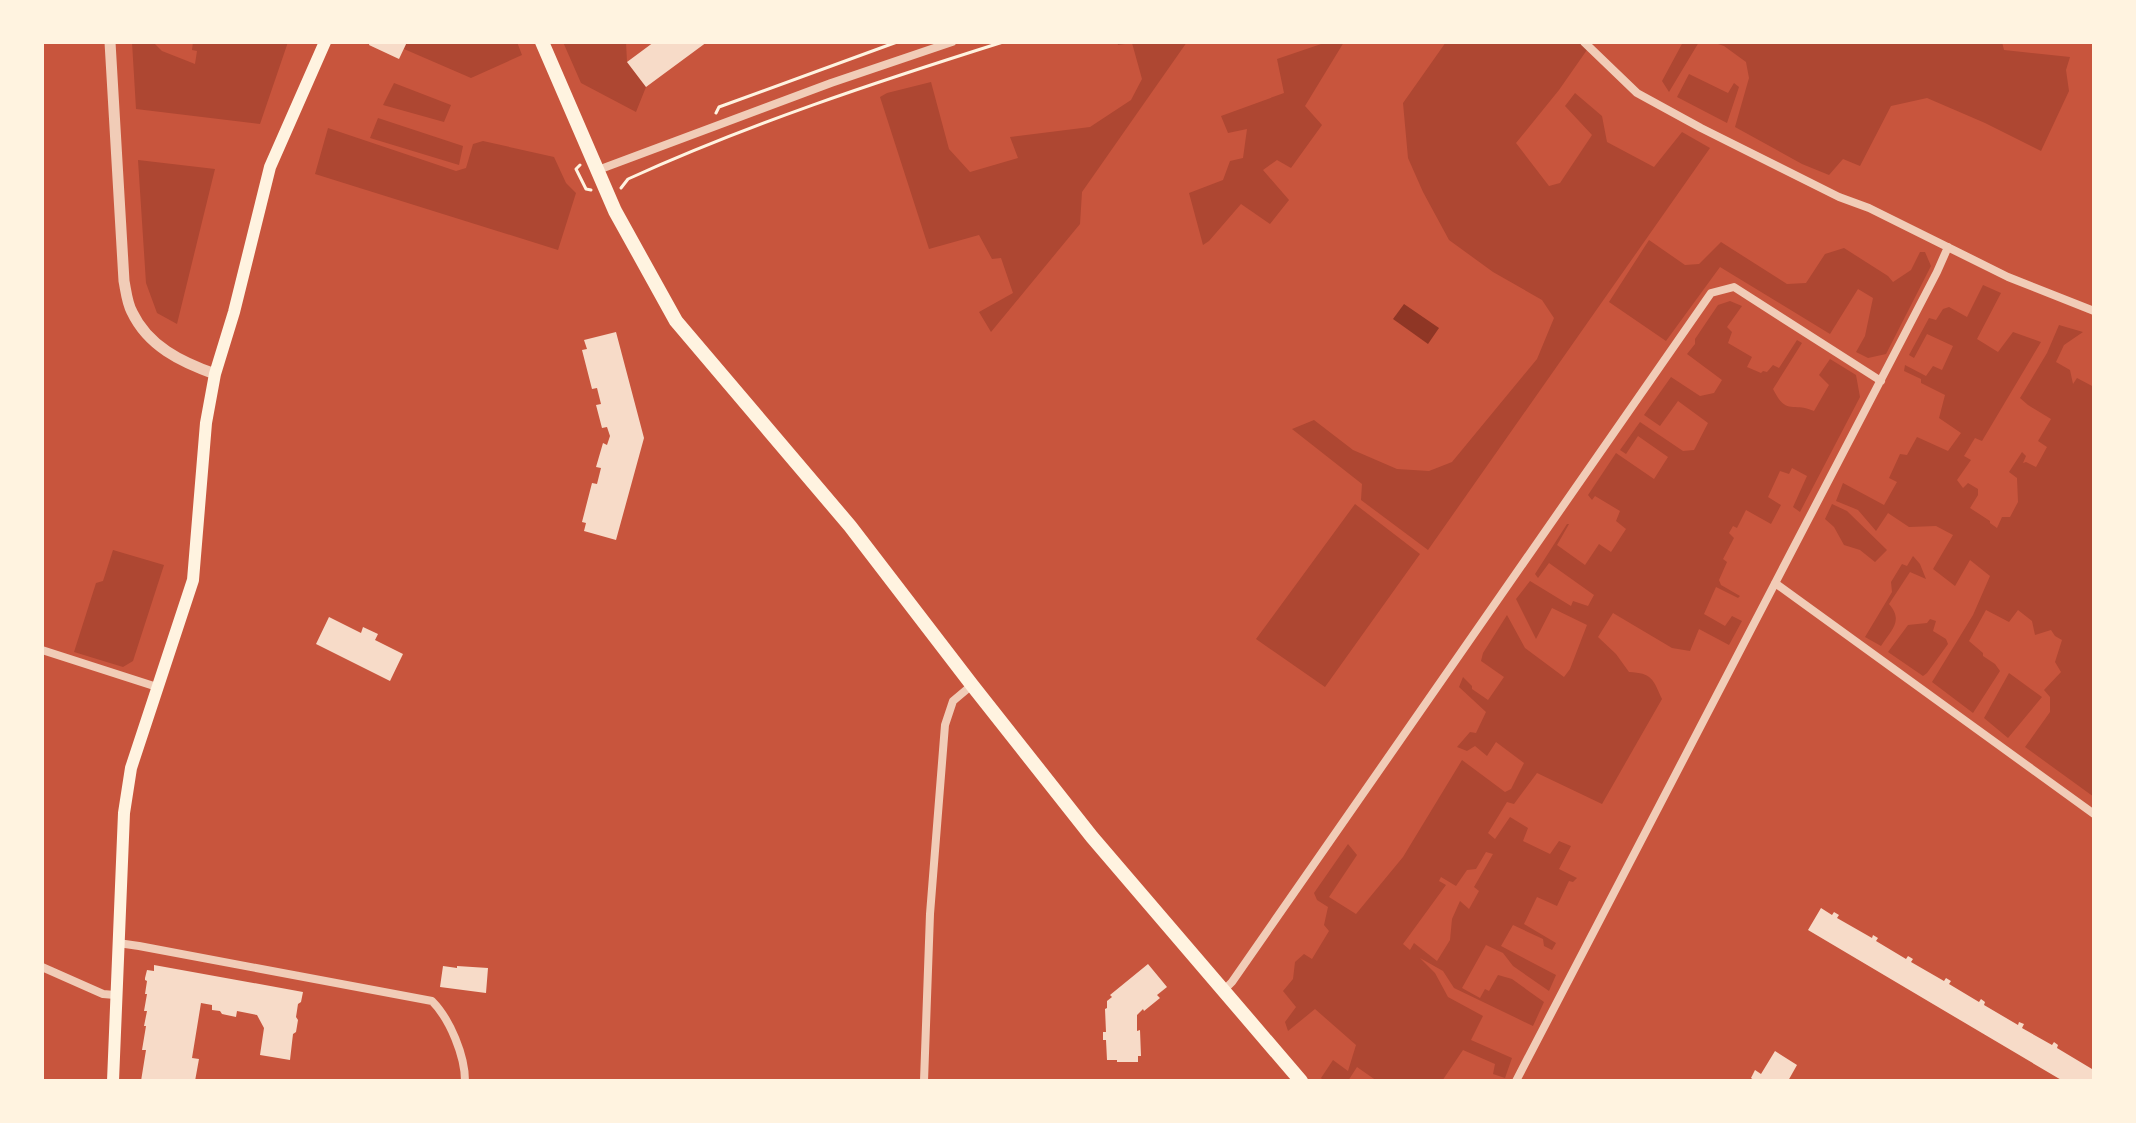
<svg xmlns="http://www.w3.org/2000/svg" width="2136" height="1123" viewBox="0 0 2136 1123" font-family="Commissioner,sans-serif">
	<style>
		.green { fill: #ae4732; fill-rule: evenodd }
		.water { fill: #8f3625 }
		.building { fill: #f7dbc8 }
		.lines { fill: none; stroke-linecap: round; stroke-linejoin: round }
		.path { stroke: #fff3e0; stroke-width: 3 }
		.minor { stroke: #f1ccb7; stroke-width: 8 }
		.tertiary { stroke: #f1ccb7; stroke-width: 11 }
		.secondary { stroke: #fff3e0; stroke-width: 12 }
		.primary { stroke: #fff3e0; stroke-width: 14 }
	</style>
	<rect width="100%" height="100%" fill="#c8553d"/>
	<!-- green -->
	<path class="green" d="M132 42H153L162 51 195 64 197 51 192 50 193 42H288L260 124 136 109Z
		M407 42H517L522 55 471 78 404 49Z
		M563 42H626L627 62 646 87 636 112 581 83Z
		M1117 42H1187L1082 192 1080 224 991 332 979 312 1013 293 1001 258 992 259 979 235 929 249 880 97 887 93 931 82 949 149 970 172 1018 158 1010 137 1090 127 1131 100 1142 79 1132 43 1118 45Z
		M1327 42H1344L1305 106 1322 125 1291 168 1277 160 1263 170 1289 200 1270 224 1241 204 1209 241 1203 245 1189 193 1223 180 1230 161 1243 158 1247 129 1228 133 1221 116 1284 93 1277 59Z
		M1446 42H1583L1589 47 1559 90 1516 143 1549 186 1560 183 1592 135 1565 106 1575 93 1602 116 1607 142 1654 167 1682 132 1710 148 1428 550 1361 500 1362 484 1292 429 1314 420 1353 450 1397 469 1429 471 1452 462 1537 359 1554 318 1542 300 1493 272 1449 240 1423 192 1408 158 1403 103Z
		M1683 42H1699L1669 92 1662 81Z
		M1712 42H2002L2004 50 2070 57 2066 70 2069 91 2041 151 1985 123 1927 98 1891 106 1860 166 1843 159 1829 175 1802 164 1735 127 1749 78 1746 62 1724 46Z
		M1689 74 1728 93 1734 83 1739 87 1727 123 1677 97Z
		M394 83 451 105 444 122 383 105Z
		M378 118 463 146 459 165 370 138Z
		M328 128 456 171 466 168 473 144 483 141 554 157 566 183 576 193 558 250 315 174Z
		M138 160 215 169 177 324 157 313 146 283Z
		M1649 240 1685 265 1699 264 1721 242 1787 284 1806 283 1825 254 1844 248 1888 276 1893 282 1911 270 1920 252H1925L1931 266 1886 354 1868 358 1856 352 1865 336 1873 298 1858 289 1830 334 1720 267 1666 341 1609 302Z
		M1983 285 2001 293 1977 339 1998 352 2013 332 2041 342 1982 441 1975 438 1964 456 1971 460 1957 480 1963 488 1968 483 1978 489V495L1970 508 1990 521V523L1997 528 2002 517H2010L2018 502 2017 478 2009 472 2022 452 2026 456 2023 463 2026 462 2036 467 2047 447 2038 441 2051 419 2028 405 2020 398 2047 353 2059 325 2083 332 2064 345 2056 362 2070 370 2073 384 2077 378 2094 387V797L2025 747 2050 712V697L2044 690 2061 672 2055 662 2062 640 2055 636 2051 630 2035 635 2032 621 2018 610 2009 622 1986 610 1969 641 1983 653V656L1995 664 2000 671 1973 713 1932 682 1973 615 1990 576 1970 560 1955 586 1933 569 1953 535 1936 526 1909 527 1888 513 1876 531 1858 510 1836 501 1843 483 1884 505 1897 482 1889 478 1900 454 1907 455 1917 437 1948 451 1961 433 1939 418 1945 395 1921 383V379L1904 371 1905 365 1926 376 1933 366 1942 370 1953 346 1927 334 1914 358 1909 355 1929 318 1936 320 1943 309 1949 307 1967 317Z
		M1730 301 1742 306 1727 327 1732 332 1728 343 1752 357 1747 367 1761 373 1763 371 1767 372 1773 365 1779 368 1797 340 1802 343 1773 389C1787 417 1793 401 1814 411L1829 385 1819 375 1830 359 1856 375 1860 397 1800 512 1793 507 1807 476 1792 468 1789 474 1780 471 1768 497 1781 505 1771 524 1746 510 1737 528 1733 526 1729 533 1734 538 1723 559 1727 562 1719 580 1721 585 1740 596 1738 598 1716 587 1704 614 1725 626 1732 616 1742 621 1729 645 1699 629 1690 651 1672 648 1613 613 1598 637 1616 654 1629 672C1652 673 1653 679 1662 699L1602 804 1537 773 1514 804 1507 802 1488 833 1495 839 1510 817 1528 828 1523 841 1550 854 1559 841 1571 846 1559 869 1577 878 1573 882 1569 881 1557 906 1537 897 1524 924 1556 943 1552 950 1544 946 1543 939 1513 925 1501 946 1556 975 1549 991 1513 966 1503 953 1486 945 1462 988 1480 998 1485 989 1489 991 1498 975 1512 979 1544 1002 1533 1026 1454 988 1443 971 1420 958 1435 973 1448 997 1483 1016 1471 1040 1512 1058 1505 1078 1493 1074 1495 1064 1463 1050 1442 1081H1377L1357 1067 1348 1081H1324L1321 1078 1333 1060 1348 1071 1356 1045 1315 1009 1288 1031 1285 1022 1296 1007 1283 991 1293 979 1295 962 1304 954 1312 959 1329 931 1324 925 1328 907 1317 900 1314 893 1348 844 1357 855 1329 897 1356 914 1403 857 1462 760 1505 792 1511 789 1524 763 1496 742 1487 756 1475 746 1467 751 1457 747 1470 732 1476 733 1486 712 1459 687 1463 677 1472 686V689L1488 700 1504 677 1481 661 1483 653 1507 615 1525 648 1564 677 1570 669 1587 625 1552 608 1536 639 1516 599 1530 581 1571 606 1573 601 1588 606 1594 595 1549 563 1538 578 1535 574 1567 524H1569L1557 545 1585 565 1599 544 1611 552 1626 529 1616 521 1620 511 1595 496 1592 500 1588 495 1616 453 1654 479 1668 457 1638 436 1626 454 1620 450 1640 422 1683 451 1694 450 1708 423 1678 401 1660 426 1644 415 1671 377 1700 396 1714 393 1722 380 1687 354 1695 344V339L1718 305ZM1486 852 1493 854 1474 887 1479 891 1469 909 1460 901 1452 919 1450 940 1437 961 1414 943 1410 950 1403 944 1446 885 1439 881 1441 877 1456 886 1467 870 1476 869Z
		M1355 504 1420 554 1325 687 1256 639Z
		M1832 504 1847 511 1887 550 1875 562 1860 550 1844 545 1834 527 1825 519Z
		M113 550 164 565 133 661 123 667 74 652 96 583 103 581Z
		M1913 556 1920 564 1926 579 1910 572 1889 604C1904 621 1891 630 1881 646L1865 637 1892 592 1891 582 1902 564 1907 566Z
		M1930 619 1936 621 1933 631 1946 639 1948 644 1927 673 1923 676 1888 652 1908 625 1927 623Z
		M2009 673 2042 697 2008 738 1984 718Z"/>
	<!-- water -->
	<path class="water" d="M1404 304 1439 328 1428 344 1393 319Z"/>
	<!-- building -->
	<path class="building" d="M370 42H407L399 59 369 45Z
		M654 42H707L646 87 627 62Z
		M616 332 644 438 616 540 584 531 586 523 582 522 592 483 597 484 601 468 596 467 603 443 607 445 610 436 607 427 602 428 596 405 601 404 597 388 592 389 582 350 587 349 584 340Z
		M329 617 361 633 363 627 378 634 375 640 403 654 390 681 316 644Z
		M1821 908 1832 915 1834 912 1839 915 1837 918 1872 938 1873 935 1878 938 1876 941 1906 959 1908 956 1913 959 1911 962 1944 981 1946 978 1951 981 1949 984 1979 1002 1981 999 1985 1002 1984 1005 2018 1025 2019 1022 2024 1024 2022 1028 2052 1045 2054 1042 2058 1045 2057 1048 2092 1069 2094 1066V1081H2063L1808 930Z
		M1148 964 1167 987 1157 995 1160 998 1144 1011 1143 1009 1137 1015V1031L1140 1030 1141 1056H1138V1062H1117V1060H1107L1106 1040H1103V1032H1106L1105 1009 1107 1008V1001L1112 997 1110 995Z
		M154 965 303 992 301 1002 298 1004 296 1017 298 1020 296 1032 293 1034 290 1060 260 1055 264 1028 257 1015 237 1011 236 1017 222 1014 220 1011 212 1010V1005L201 1003 192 1058 199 1059 195 1081H141L146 1050H142L146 1026H144L147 1011H144L147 994H145L147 981 145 980V978L147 970 154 971Z
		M443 966 457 968V966L488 968 486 993 440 987Z
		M1775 1051 1797 1065 1788 1081H1755L1751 1078 1755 1070 1761 1074Z"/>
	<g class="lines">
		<!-- path -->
		<path class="path" d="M716 113 719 107 897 42
			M580 165 576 169 586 189 591 190
			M621 188 628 179C749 124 876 82 1003 42"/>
		<!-- minor -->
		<path class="minor" d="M1584 42 1637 93 1701 128 1839 197 1869 208 2008 277 2094 311
			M598 170 831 83 952 42
			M1775 583 2094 814
			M42 650 157 687
			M118 943 139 946 432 1001C450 1019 465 1056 465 1081
			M42 967 103 994 115 995
			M1224 990 1232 982 1711 293 1734 287 1881 381
			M924 1081 930 914 945 725 953 701 972 685
			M1516 1081 1937 272 1948 247"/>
		<!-- tertiary -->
		<path class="tertiary" d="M110 42 124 281C126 291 127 303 132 312 148 346 181 362 215 374"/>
		<!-- secondary -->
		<path class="secondary" d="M113 1081 124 813 131 768 193 580 206 423 215 374 234 312 270 167 325 42"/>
		<!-- primary -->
		<path class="primary" d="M542 42 615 211 676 321 850 526 972 685 1092 837 1301 1081"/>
	</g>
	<!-- border -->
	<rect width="2136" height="1123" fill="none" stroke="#fff3e0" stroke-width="88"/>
</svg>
